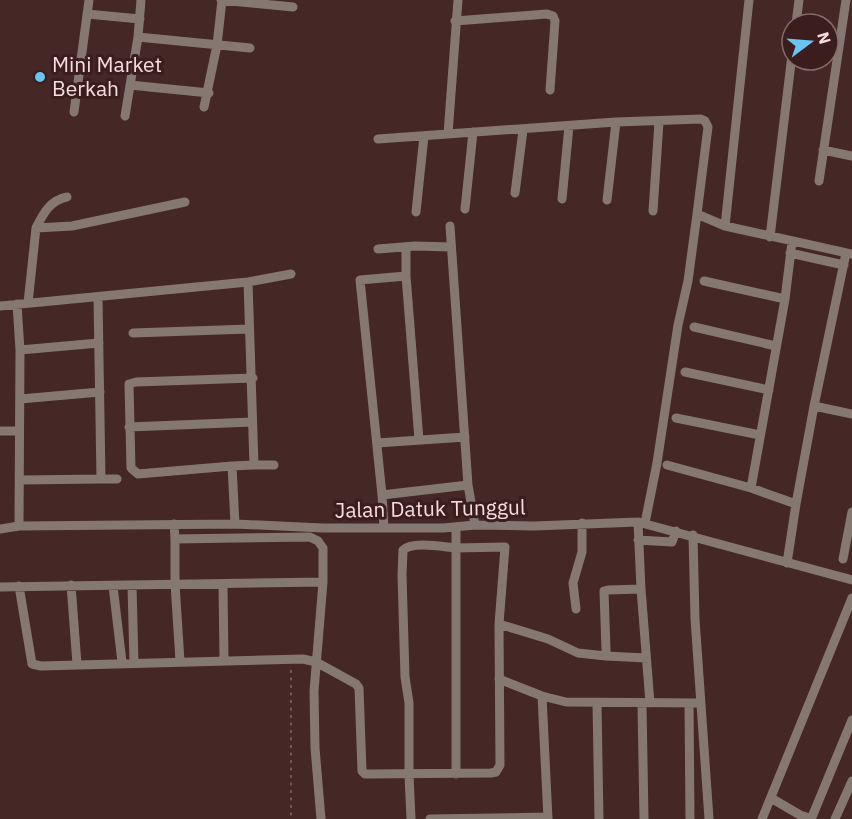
<svg xmlns="http://www.w3.org/2000/svg" width="852" height="819" viewBox="0 0 852 819" font-family="'IBM Plex Sans',sans-serif">
	<style>
		.lines { fill: none; stroke-linecap: round; stroke-linejoin: round }
		.path { stroke: #826765; stroke-width: 1.5; stroke-dasharray: 3 4.5; stroke-linecap: butt }
		.minor { stroke: #857870; stroke-width: 9 }
		.poi-dot { fill: #68c4f0; stroke: #3a1d1c; stroke-width: 2 }
		.labels { text-anchor: middle; stroke-width: 6; stroke-linejoin: round; paint-order: stroke }
		.poi-label { font-size: 21px; fill: #f3dedc; stroke: #3a1d1c; text-anchor: start }
		.street-label { font-size: 21px; fill: #f3dedc; stroke: #3a1d1c }
	</style>
	<rect width="100%" height="100%" fill="#452726"/>
	<g class="lines">
		<!-- path -->
		<path class="path" d="M291 670V819"/>
		<!-- minor -->
		<path class="minor" d="M221 0 293 7
			M87 14 140 19
			M455 21 547 14 553 16 555 21 550 90
			M796 24 799 0
			M138 37 250 48
			M130 85 209 93
			M204 107 217 45 222 0
			M74 112 89 0
			M125 116 138 37 141 0
			M448 134 458 0
			M378 139 616 122 701 119 705 121 708 127 697 214 725 226 852 254
			M823 150 852 156
			M819 181 846 0
			M515 193 523 130
			M562 199 569 126
			M607 200 616 122
			M465 209 473 132
			M653 211 659 122
			M416 212 424 136
			M725 226 749 0
			M36 228C43 214 50 200 67 197
			M770 237 792 55
			M406 247V276L419 440
			M378 249 415 246 451 247
			M790 253 844 265
			M704 281 785 299
			M28 303 36 228 72 226 185 202
			M17 304 20 350 19 526
			M0 306 248 282 291 274
			M694 327 776 346
			M133 333 249 329
			M20 350 99 343
			M685 372 769 390
			M20 399 100 392
			M814 406 852 414
			M676 418 760 435
			M129 427 252 422
			M0 431H19
			M377 443 465 437
			M254 465H274
			M667 465 751 488 796 504
			M232 466 138 474 131 468 129 384 136 382 253 378
			M101 479H117
			M20 480 101 479 98 298
			M468 485 475 525
			M751 488 785 299 792 242
			M382 495 468 485 450 226
			M638 522 641 589 650 703
			M645 523 657 463 678 325 688 281 697 214
			M174 524 175 539 310 537 318 541 323 548V582L314 691 315 748 321 819
			M235 524 232 466 254 465 248 282
			M384 528 382 495 360 280 406 276
			M0 529 19 526 235 524 323 528H443L475 525 534 526 638 522 852 580
			M693 535 695 619 709 819
			M175 539V584L180 661
			M638 540 672 542 676 531
			M843 559 852 512
			M787 563 796 504 814 406 846 253
			M71 585 77 664
			M223 585 224 660
			M19 586 32 664 41 666 303 659 316 662 356 684 359 688 362 771 365 774 491 773 496 772 500 765 499 624 505 547 456 548V774
			M113 586 122 662
			M132 586 134 663
			M0 587 323 582
			M641 589 608 590 604 591 606 650V656L646 658
			M576 609 573 583 582 552V523
			M499 624 548 639 578 653 606 656
			M499 679 542 696 566 702 701 703
			M542 696 548 819
			M597 703 599 819
			M689 703 690 819
			M642 704 644 819
			M771 798 800 815 809 818 812 817 852 720
			M411 819 409 775V703L405 677 402 575 403 550C413 541 443 547 456 548V527
			M430 819 548 817
			M762 819 852 598
			M835 819 852 781"/>
	</g>
	<!-- markers -->
	<circle class="poi-dot" cx="40" cy="77" r="6"/>
	<g class="labels">
		<!-- poi labels -->
		<g class="poi-label">
			<text x="52" y="72">Mini Market<tspan x="52" dy="24">Berkah</tspan></text>
		</g>
		<!-- street labels -->
		<g class="street-label">
			<text transform="translate(430 509) rotate(-1)" y="7">Jalan Datuk Tunggul</text>
		</g>
	</g>
	<!-- north arrow -->
	<g transform="translate(810 42) rotate(74)"><circle r="28" fill="#3a1d1c" stroke="#846a69" stroke-width="1.5"/>
	<path d="M0-4.5L10 22L0 15L-10 22Z" fill="#68c4f0"/>
	<text y="-9" font-size="16" font-weight="bold" text-anchor="middle" fill="#f3dedc">N</text>
	</g>
</svg>
